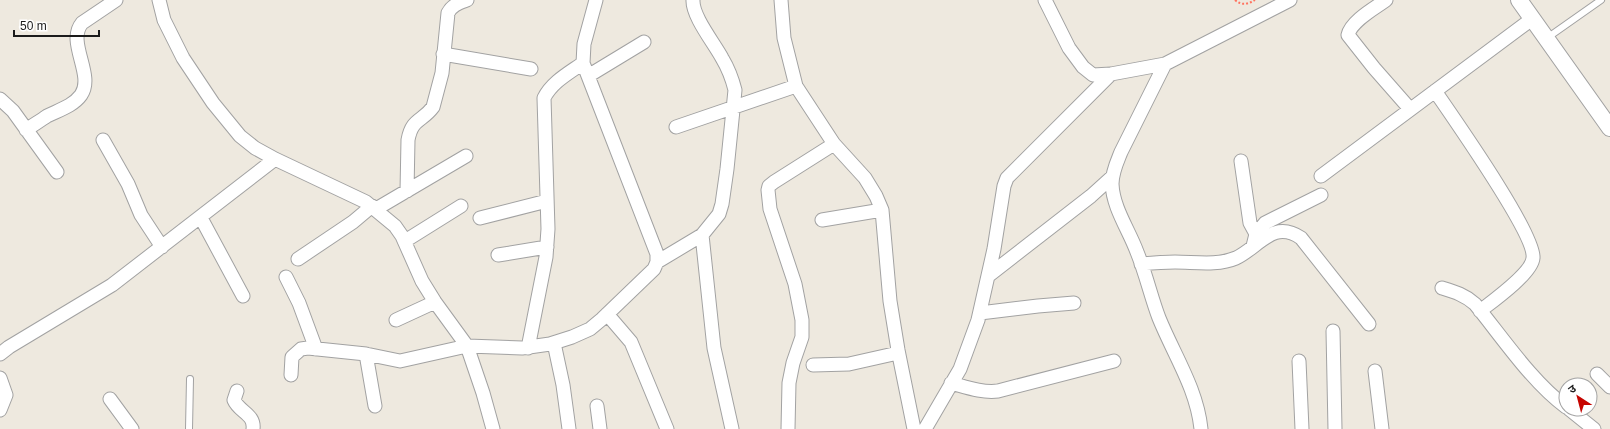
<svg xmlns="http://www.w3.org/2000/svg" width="1610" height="429" viewBox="0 0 1610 429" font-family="Arial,'Noto Sans Devanagari',sans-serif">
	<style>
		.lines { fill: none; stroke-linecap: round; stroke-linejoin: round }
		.service-casing { stroke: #a2a2a2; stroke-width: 8 }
		.minor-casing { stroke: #a2a2a2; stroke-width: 15 }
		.tertiary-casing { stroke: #a2a2a2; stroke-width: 18 }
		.path { stroke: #ff735f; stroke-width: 2; stroke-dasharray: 2 2; stroke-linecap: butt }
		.service { stroke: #fff; stroke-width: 6 }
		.minor { stroke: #fff; stroke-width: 13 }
		.tertiary { stroke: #fff; stroke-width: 16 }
	</style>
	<rect width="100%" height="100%" fill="#eee9df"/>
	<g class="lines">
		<!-- service casing -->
		<g class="service-casing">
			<path id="service" d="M1547 38 1601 0
				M189 429 190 379"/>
		</g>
		<!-- minor casing -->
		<g class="minor-casing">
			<path id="minor" d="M159 0 164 20 183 58 213 103 240 136 255 148 275 159 366 202 395 226 402 236 422 281 435 302 467 346 483 393 493 429
				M781 0 784 38 796 86 834 144 865 178 876 196 882 210 890 301 898 350 914 429
				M1045 0 1069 48 1083 67 1093 75 1111 74 1165 64 1290 0
				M1386 0C1375 8 1351 21 1348 35L1374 68 1410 109
				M443 54 531 69
				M1165 64 1121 152C1117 162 1112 172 1112 184 1113 208 1129 230 1137 252 1146 274 1151 297 1159 318 1174 355 1197 389 1201 429
				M588 76 644 42
				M1435 91C1452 116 1536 235 1533 258 1532 273 1493 301 1480 311
				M0 99 13 111 57 172
				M676 127 796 86
				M26 130C33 125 40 121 47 116 59 110 73 106 81 95 95 75 66 42 82 23L116 0
				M103 140 128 184 141 215 162 247
				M1241 161 1250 223 1256 234
				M1321 176 1532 19
				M407 191 408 140C412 118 422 122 433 107L442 73 448 13C452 5 459 3 467 0
				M376 209 466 156
				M201 218 243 296
				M480 218 547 201
				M822 220 882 210
				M702 235 714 348 732 429
				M405 241 461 206
				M1253 246 1256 234 1265 223 1321 195
				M498 255 547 247
				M298 259 353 222 372 206
				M657 262 702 235 719 214 722 204 727 169 735 90C732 78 728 68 722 58 714 43 692 16 693 0
				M1141 264C1152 263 1164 262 1175 262 1195 262 1217 266 1236 258 1259 247 1273 219 1301 238L1369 324
				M988 276 1091 196 1112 177
				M286 277 299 303 316 349
				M1442 288C1455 292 1465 295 1475 304 1502 337 1532 382 1566 407
				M980 313 1038 306 1074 303
				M607 314 631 342 667 429
				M396 320 435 302
				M1333 331 1335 429
				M554 343 563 385 569 429
				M528 348 546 257 548 229 544 98C552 82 569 73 583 63
				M0 354 9 347 112 285 275 159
				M366 354 375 406
				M1299 361 1302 429
				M813 365 849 364 898 353
				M1375 371 1382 429
				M1597 374 1610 387
				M291 375 292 357 301 349 308 348 366 354 400 361 467 346 522 348 550 344 572 337 590 329 602 319 654 269 657 262V254L583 63 584 44 596 0
				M0 378 6 395 0 410
				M951 383C966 387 982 393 998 391L1114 361
				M237 391 234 400C239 412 255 414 253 429
				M110 399 132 429
				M597 406 600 429
				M1569 409 1594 429
				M788 429 789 383 793 363 802 337V320L795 284 770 209 768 190 769 186 774 182 834 144
				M925 429 960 369 978 320 994 249 1004 186 1007 178 1111 74"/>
		</g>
		<!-- tertiary casing -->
		<g class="tertiary-casing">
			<path id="tertiary" d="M1519 0 1610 128"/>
		</g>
		<!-- path -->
		<path class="path" d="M1235 0C1242 6 1248 4 1255 0"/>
		<!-- service -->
		<use href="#service" class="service"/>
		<!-- minor -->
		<use href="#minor" class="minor"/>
		<!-- tertiary -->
		<use href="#tertiary" class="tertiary"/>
	</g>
	<!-- north arrow -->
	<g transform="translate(1578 397) rotate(324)"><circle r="19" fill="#ffffff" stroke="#a4a4a4"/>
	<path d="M0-3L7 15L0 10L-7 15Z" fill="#c60500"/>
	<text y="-6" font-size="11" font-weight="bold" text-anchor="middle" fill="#1b1b1b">उ</text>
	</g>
	<!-- scale -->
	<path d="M14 30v6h85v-6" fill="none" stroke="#1b1b1b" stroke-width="2"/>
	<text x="20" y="30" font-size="12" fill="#1b1b1b" stroke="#ffffff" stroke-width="3" paint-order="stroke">50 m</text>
</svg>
